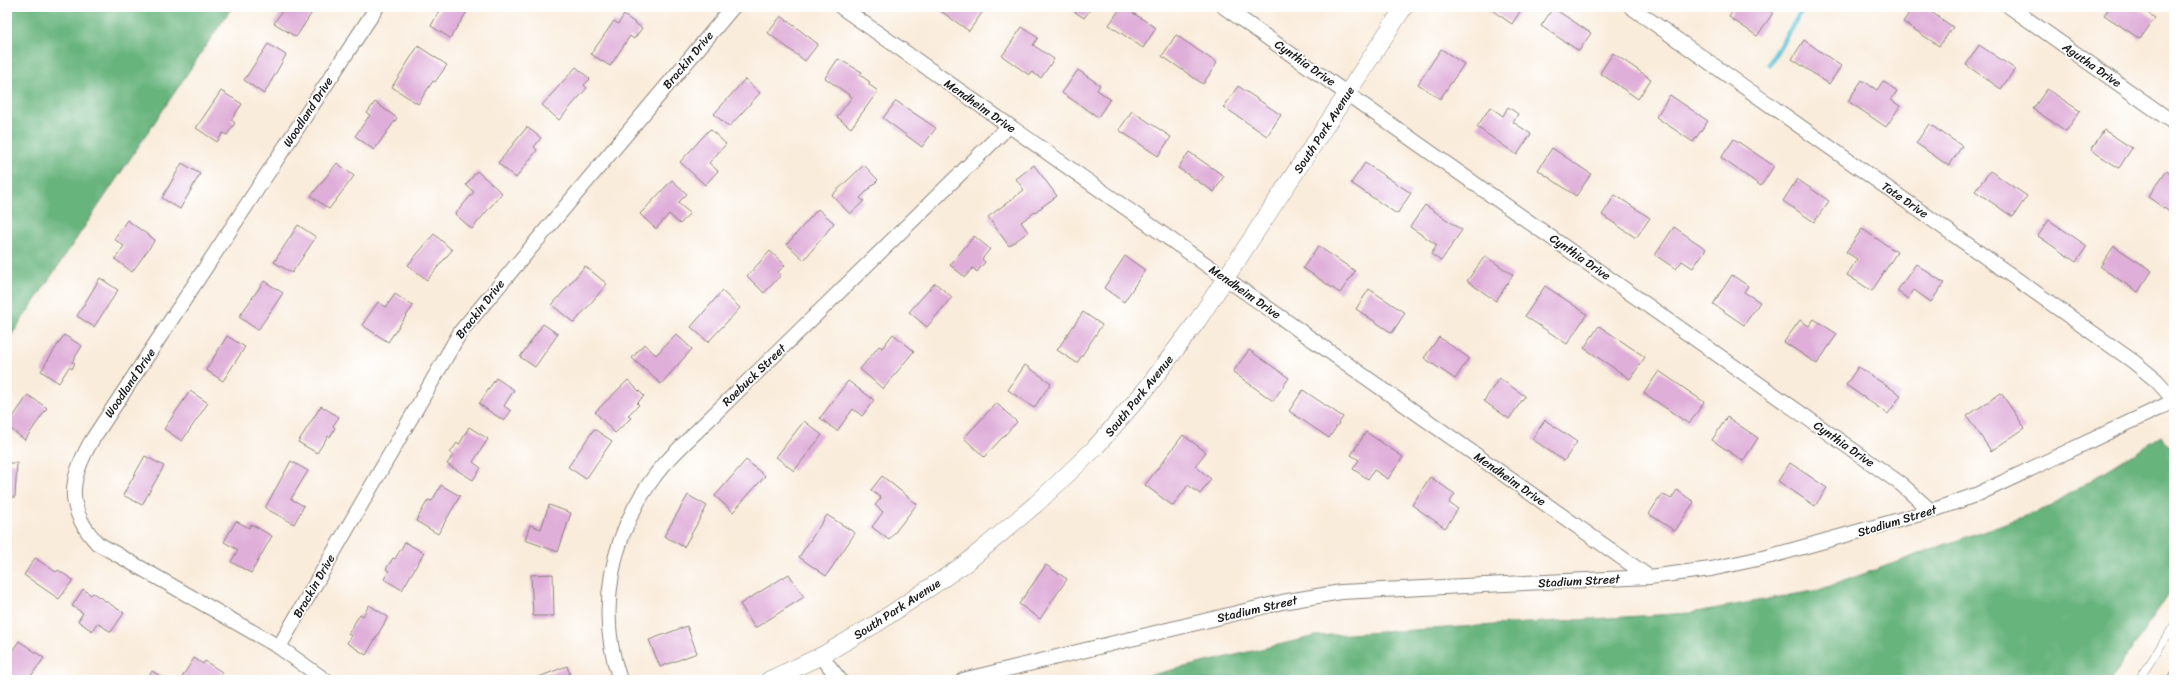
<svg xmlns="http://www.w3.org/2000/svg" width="2181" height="687" viewBox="0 0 2181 687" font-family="Sriracha,sans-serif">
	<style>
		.forest { fill: #68b47d; stroke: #42684c }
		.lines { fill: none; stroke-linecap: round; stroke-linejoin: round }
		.stream { stroke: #5bc3d8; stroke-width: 5 }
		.building { fill: #dfaed9 }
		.service-casing { stroke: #8a847c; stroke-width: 8 }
		.minor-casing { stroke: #8a847c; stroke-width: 16 }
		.tertiary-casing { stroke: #8a847c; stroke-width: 18 }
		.service { stroke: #fff; stroke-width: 7 }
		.minor { stroke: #fff; stroke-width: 14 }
		.tertiary { stroke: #fff; stroke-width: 17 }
		.labels { text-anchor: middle; stroke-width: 3.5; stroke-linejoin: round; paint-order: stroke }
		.street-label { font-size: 12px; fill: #1c1c1c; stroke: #fff }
	</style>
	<rect width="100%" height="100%" fill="#fff"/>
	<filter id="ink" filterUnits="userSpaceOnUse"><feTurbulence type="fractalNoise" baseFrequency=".025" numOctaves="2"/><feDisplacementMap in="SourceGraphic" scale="8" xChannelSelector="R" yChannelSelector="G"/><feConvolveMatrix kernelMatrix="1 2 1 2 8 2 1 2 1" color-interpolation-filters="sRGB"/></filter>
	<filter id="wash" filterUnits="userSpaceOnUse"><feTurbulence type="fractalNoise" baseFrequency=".012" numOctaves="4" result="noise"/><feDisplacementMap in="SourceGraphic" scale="16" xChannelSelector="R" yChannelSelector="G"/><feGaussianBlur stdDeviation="0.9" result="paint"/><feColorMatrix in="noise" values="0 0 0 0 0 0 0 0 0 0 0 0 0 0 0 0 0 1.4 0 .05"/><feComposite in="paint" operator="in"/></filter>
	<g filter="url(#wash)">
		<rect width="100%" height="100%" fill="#f9ecdb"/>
		<!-- forest -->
		<path class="forest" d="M7 7H232L7 342Z
			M2161 436 2174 453V586L2111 680H1130L1316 636 1690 613 1819 590 2047 508Z"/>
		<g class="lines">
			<!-- stream -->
			<path class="stream" d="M1769 64 1804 7"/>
		</g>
		<g id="blocks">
			<!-- building -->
			<path class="building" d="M285 7 315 8 296 37 274 23Z
				M441 7H470L450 38 431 26Z
				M935 7H986L969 31Z
				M1074 7H1092L1084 18 1072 10Z
				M1121 7H1124L1156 28 1143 48 1109 25Z
				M1487 7H1523L1512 24Z
				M1735 7H1763L1773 13 1757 36 1729 17Z
				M1913 7H1924L1953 27 1939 46 1903 22Z
				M2110 7H2139L2155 18 2140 39 2104 15Z
				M1553 8 1591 33 1579 51 1541 26Z
				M624 15 642 28 634 39 630 36 610 66 591 54 614 21 618 24Z
				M781 16 818 44 805 61 768 33Z
				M1022 27 1038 38 1033 45 1054 59 1041 78 1032 72 1029 75 1002 56Z
				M1176 35 1217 63 1203 84 1162 56Z
				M1804 40 1841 66 1829 84 1792 59Z
				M268 44 286 55 264 94 244 80Z
				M1979 45 2015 69 2001 89 1966 65Z
				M418 46 447 65 435 82 433 81 418 104 392 87Z
				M1441 49 1464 64 1440 99 1418 84Z
				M1613 53 1651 79 1638 99 1600 73Z
				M838 59 862 72 860 75 870 82 868 84 878 91 851 128 837 117 852 97 825 78Z
				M576 67 590 79 584 85 587 88 559 120 542 105Z
				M1078 70 1100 85 1097 90 1110 99 1098 117 1062 93Z
				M745 79 760 93 729 127 714 114Z
				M1862 80 1877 90 1883 81 1897 91 1891 100 1900 106 1886 127 1848 101Z
				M1238 86 1281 115 1267 136 1224 107Z
				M2047 89 2080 111 2066 131 2033 109Z
				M221 91 242 104 231 120 235 123 227 135 223 133 217 142 196 128Z
				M1670 95 1708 121 1693 142 1656 117Z
				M896 101 936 128 922 147 883 118Z
				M375 102 397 118 374 150 355 136 370 115 367 113Z
				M1490 107 1503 116 1508 107 1518 114 1513 122 1531 134 1517 155 1477 127Z
				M1132 111 1171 137 1158 156 1119 130Z
				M1929 124 1962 146 1949 166 1916 143Z
				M527 127 541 138 534 147 537 150 516 178 498 163Z
				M710 129 726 144 709 163 718 171 705 185 680 162Z
				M2104 130 2132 148 2119 168 2091 150Z
				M1734 139 1774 166 1761 186 1721 158Z
				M1552 148 1591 174 1576 196 1538 170Z
				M1189 152 1224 176 1214 192 1178 168Z
				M182 163 200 174 180 209 162 198Z
				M337 163 354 176 329 209 311 196Z
				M1365 163 1411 193 1397 214 1351 183Z
				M864 165 878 180 860 198 864 201 850 214 832 195Z
				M1034 165 1057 196 1021 222 1028 232 1009 246 988 217 1024 190 1016 179Z
				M477 171 502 193 472 229 455 214 474 192 466 185Z
				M1990 171 2027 196 2013 217 1975 191Z
				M2166 171 2174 176V215L2148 197Z
				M1797 179 1829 201 1814 222 1783 201Z
				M672 180 687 194 678 203 690 213 680 224 669 214 656 229 640 214Z
				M1615 195 1650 218 1636 238 1602 215Z
				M1425 205 1462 230 1441 261 1431 254 1437 245 1410 227Z
				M818 209 834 223 804 260 787 244Z
				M127 220 155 240 132 272 115 259 124 246 114 239Z
				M2049 220 2087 246 2076 262 2038 236Z
				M298 225 316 237 292 273 274 262Z
				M1674 227 1706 249 1693 268 1682 261 1676 269 1655 255Z
				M1862 229 1897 252 1872 291 1847 275 1857 259 1846 252Z
				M434 234 452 250 427 280 408 265Z
				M974 236 990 249 982 259 985 262 977 272 973 268 965 277 950 265Z
				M1318 246 1355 271 1340 293 1303 268Z
				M2114 246 2152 271 2138 292 2100 267Z
				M770 251 785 265 778 272 781 275 764 293 747 276Z
				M1125 256 1145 270 1124 302 1104 288Z
				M1485 256 1513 275 1496 301 1467 281Z
				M1916 264 1944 283 1931 302 1914 290 1908 299 1897 291Z
				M585 266 607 284 574 323 552 305Z
				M1732 275 1748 286 1744 292 1760 302 1744 325 1713 304Z
				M100 278 118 290 94 327 77 316Z
				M264 281 283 293 258 330 239 317Z
				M935 283 952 297 927 327 909 312Z
				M1545 286 1587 314 1567 344 1525 316Z
				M1369 289 1405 313 1392 333 1356 309Z
				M722 291 740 308 708 342 691 327Z
				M395 294 413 306 388 342 362 325 378 302 386 307Z
				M1083 312 1102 325 1077 363 1057 350Z
				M1814 319 1837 334 1817 364 1784 342 1800 320 1809 326Z
				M543 324 558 334 535 367 520 357Z
				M1599 326 1645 357 1630 379 1584 348Z
				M676 334 692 349 661 384 632 358 644 344 656 355Z
				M893 334 914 351 883 389 860 369 879 346 882 348Z
				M64 335 82 346 72 362 75 363 72 369 69 367 59 383 41 371Z
				M227 336 245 347 223 381 206 370Z
				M1439 337 1469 358 1455 379 1424 358Z
				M1249 350 1289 378 1273 401 1233 372Z
				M1025 365 1051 383 1034 408 1008 390Z
				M1858 367 1901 395 1888 414 1846 385Z
				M1659 371 1704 402 1689 424 1644 393Z
				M496 378 514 390 504 406 511 411 504 421 479 404Z
				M1499 378 1525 396 1509 419 1484 401Z
				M628 380 644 396 637 403 639 405 628 415 631 418 615 433 595 412Z
				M848 381 874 400 862 416 853 409 837 431 820 418Z
				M1303 390 1343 417 1329 438 1289 411Z
				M190 391 208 403 182 441 164 429Z
				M2001 393 2025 428 1991 451 1967 416Z
				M28 395 47 408 25 440 7 426Z
				M996 403 1017 422 984 457 964 438Z
				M321 406 339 417 333 426 335 428 330 437 328 436 317 453 298 442Z
				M1727 417 1758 438 1743 461 1712 440Z
				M1545 420 1577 442 1564 461 1532 439Z
				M804 421 822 435 794 471 776 457Z
				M469 427 488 439 473 462 481 468 473 480 447 464 453 455 450 453 457 443 459 445Z
				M594 429 612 441 586 479 568 467Z
				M1366 432 1403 457 1388 479 1374 470 1368 479 1353 469 1359 460 1351 455Z
				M1183 435 1206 452 1195 466 1211 479 1200 494 1188 485 1173 506 1145 485Z
				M145 456 164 466 142 505 123 495Z
				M746 460 765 476 733 512 715 496Z
				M291 461 308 471 291 499 304 506 294 524 265 508Z
				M7 463H17L15 497H7Z
				M1790 463 1827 488 1815 506 1778 481Z
				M882 476 917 504 889 540 872 527 883 512 875 505 881 498 871 490Z
				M1430 477 1455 494 1449 503 1458 509 1445 528 1412 505Z
				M441 485 460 496 438 534 416 521 428 500 432 501Z
				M1677 490 1694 502 1675 531 1649 514 1662 494 1671 499Z
				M688 495 707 506 684 547 664 536Z
				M549 505 571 513 558 552 525 540 530 525 541 529Z
				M827 515 855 533 826 576 799 557Z
				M236 521 249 528 251 524 272 536 251 573 231 562 238 550 224 542Z
				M405 542 424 553 402 590 384 579 389 571 386 569 393 558 395 559Z
				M35 558 56 572 58 570 73 580 59 599 24 575Z
				M1046 565 1067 579 1040 619 1019 604Z
				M553 574 554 616H533L531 575Z
				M789 574 804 597 755 628 740 604Z
				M83 589 91 595 93 593 124 613 111 632 97 623 92 631 78 621 83 613 72 606Z
				M369 605 388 617 366 655 347 643 351 636 348 634 360 614 363 616Z
				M687 626 697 653 660 667 649 640Z
				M19 641 44 658 28 680H7V658Z
				M194 658 203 664 205 661 222 672 220 675 228 680H183L184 679 182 677Z
				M567 666 572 680H531Z
				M2174 667V680H2166Z
				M152 671 167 680H146Z"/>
		</g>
	</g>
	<g filter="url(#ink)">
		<use href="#blocks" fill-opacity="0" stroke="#8a847c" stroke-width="1"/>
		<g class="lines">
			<!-- service casing -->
			<g class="service-casing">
				<path id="service" d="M2139 680 2174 625"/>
			</g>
			<!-- minor casing -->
			<g class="minor-casing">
				<path id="minor" d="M841 7 1649 577
					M1224 7 1901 484 1931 511
					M1631 7 2134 362 2157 381 2174 400
					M2010 7 2174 123
					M279 647 461 331 733 7
					M821 656 840 680
					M325 680 279 647 97 543C65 508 69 479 92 440L377 7
					M620 680C596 611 611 535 654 477 666 460 683 445 698 430L1009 126
					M963 680 1282 602 1341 592 1649 577 1711 569 1771 556 1931 511 1978 494 2174 401"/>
			</g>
			<!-- tertiary casing -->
			<g class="tertiary-casing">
				<path id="tertiary" d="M769 680 821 656 876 624 966 563 1036 504 1094 449 1146 389 1198 320 1404 7"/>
			</g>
			<!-- service -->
			<use href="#service" class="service"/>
			<!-- minor -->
			<use href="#minor" class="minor"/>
			<!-- tertiary -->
			<use href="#tertiary" class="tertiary"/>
		</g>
	</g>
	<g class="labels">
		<!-- street labels -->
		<g class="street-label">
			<text transform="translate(688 60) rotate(-50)" y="4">Brackin Drive</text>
			<text transform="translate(1305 63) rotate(35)" y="4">Cynthia Drive</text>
			<text transform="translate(2092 65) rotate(35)" y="4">Agutha Drive</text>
			<text transform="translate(980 106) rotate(35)" y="4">Mendheim Drive</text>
			<text transform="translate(308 112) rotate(-57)" y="4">Woodland Drive</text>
			<text transform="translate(1324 130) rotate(-57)" y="4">South Park Avenue</text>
			<text transform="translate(1905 200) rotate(35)" y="4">Tate Drive</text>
			<text transform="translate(1580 257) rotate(35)" y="4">Cynthia Drive</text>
			<text transform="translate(1245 292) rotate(35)" y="4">Mendheim Drive</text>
			<text transform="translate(480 309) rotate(-52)" y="4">Brackin Drive</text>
			<text transform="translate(754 375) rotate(-44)" y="4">Roebuck Street</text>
			<text transform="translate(130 383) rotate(-56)" y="4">Woodland Drive</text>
			<text transform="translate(1139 396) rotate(-51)" y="4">South Park Avenue</text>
			<text transform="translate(1844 444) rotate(35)" y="4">Cynthia Drive</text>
			<text transform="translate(1510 479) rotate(35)" y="4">Mendheim Drive</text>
			<text transform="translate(1897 521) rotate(-17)" y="4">Stadium Street</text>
			<text transform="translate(1579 581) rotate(-3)" y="4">Stadium Street</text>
			<text transform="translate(314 586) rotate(-60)" y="4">Brackin Drive</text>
			<text transform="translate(897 609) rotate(-33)" y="4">South Park Avenue</text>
			<text transform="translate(1257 609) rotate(-13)" y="4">Stadium Street</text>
		</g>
	</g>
	<!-- margin -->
	<rect width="2181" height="687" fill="none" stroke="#fff" stroke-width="24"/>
</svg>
